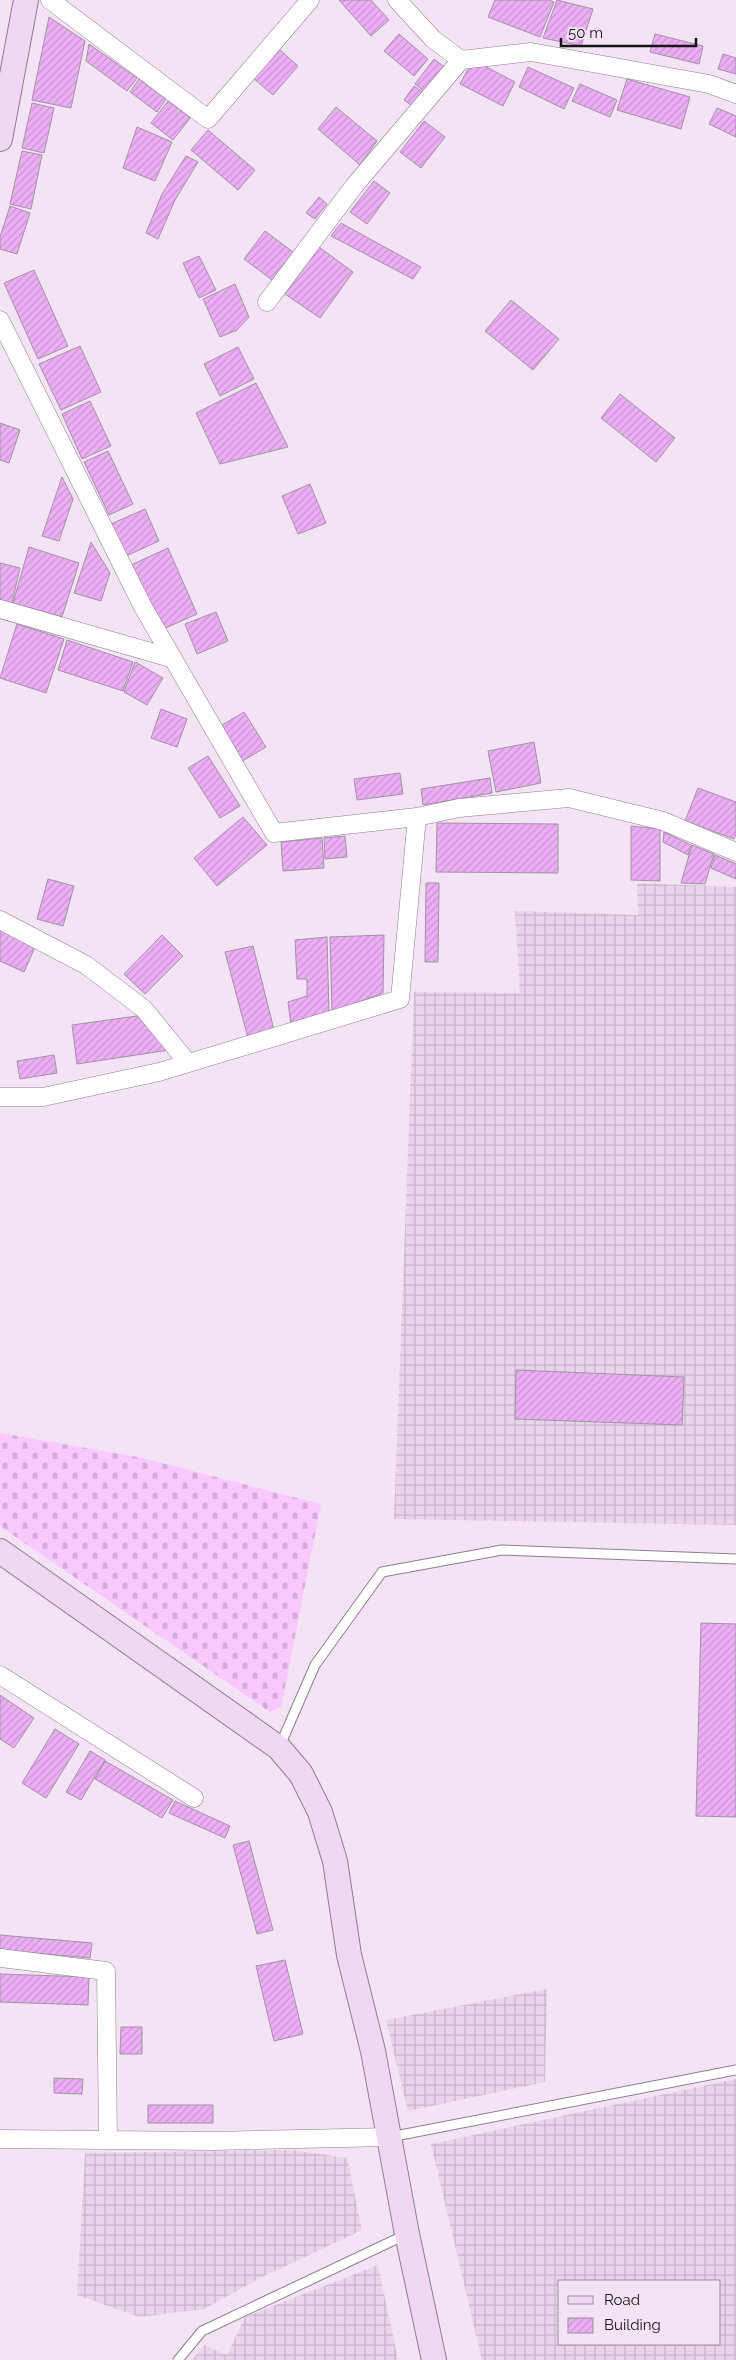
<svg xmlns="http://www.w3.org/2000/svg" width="736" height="2360" viewBox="0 0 736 2360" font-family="Raleway,sans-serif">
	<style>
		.industrial { fill: url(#industrial-grid); fill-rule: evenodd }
		.cemetery { fill: url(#cemetery-stones) }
		.building { fill: url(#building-hatch); stroke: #a193a3 }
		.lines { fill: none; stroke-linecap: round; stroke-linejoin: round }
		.service-casing { stroke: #8d7e8f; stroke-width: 11 }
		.minor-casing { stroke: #8d7e8f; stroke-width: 19 }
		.secondary-casing { stroke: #8d7e8f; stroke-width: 26 }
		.service { stroke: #fff; stroke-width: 9 }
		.minor { stroke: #fff; stroke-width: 18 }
		.secondary { stroke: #f0d7f4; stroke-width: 24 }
	</style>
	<defs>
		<pattern id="industrial-grid" width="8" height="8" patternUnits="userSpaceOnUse" patternTransform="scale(1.25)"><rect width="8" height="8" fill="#e9d4ec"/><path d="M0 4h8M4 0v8" fill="none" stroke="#c7b5ca"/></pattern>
		<pattern id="cemetery-stones" width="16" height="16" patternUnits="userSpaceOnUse" patternTransform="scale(1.25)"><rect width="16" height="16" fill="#f8c8ff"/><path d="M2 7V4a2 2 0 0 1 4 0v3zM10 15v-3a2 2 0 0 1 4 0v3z" fill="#d4abda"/></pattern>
		<pattern id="building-hatch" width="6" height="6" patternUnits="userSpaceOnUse" patternTransform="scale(1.25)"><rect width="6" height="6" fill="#ecaef5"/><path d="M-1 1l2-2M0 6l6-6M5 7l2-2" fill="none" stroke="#ca95d1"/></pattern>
	</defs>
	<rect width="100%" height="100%" fill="#f3e3f5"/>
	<!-- industrial -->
	<path class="industrial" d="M637 883 736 887V1525L394 1519 414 992 520 993 515 911 638 915Z
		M547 1989 545 2082 408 2111 386 2020Z
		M736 2079V2360H482L431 2144ZM560 2281H720V2344H560Z
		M292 2150 347 2158 362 2230 260 2278 204 2309 139 2317 77 2295 85 2153Z
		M378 2265 398 2360H192L204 2345 227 2355 245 2317Z"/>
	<!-- cemetery -->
	<path class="cemetery" d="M0 1433 138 1457 321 1504 281 1707 270 1712 0 1526Z"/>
	<!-- building -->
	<path class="building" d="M339 0H371L389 20 371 36Z
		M495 0H549L554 2 540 37 488 17Z
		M557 0 593 9 581 46 543 38Z
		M49 17 85 41 71 108 32 100Z
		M399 34 428 59 414 76 384 51Z
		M655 34 703 46 699 64 650 52Z
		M89 44 137 78 127 91 86 61Z
		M279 49 298 66 273 95 253 78Z
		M723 54 736 58V74L718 69Z
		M434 59 447 69 427 94 415 84Z
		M473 60 515 82 503 106 460 84Z
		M528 67 574 88 564 109 519 87Z
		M139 79 166 99 157 112 130 92Z
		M627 79 690 97 681 129 617 110Z
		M580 84 617 100 610 117 572 101Z
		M414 86 426 95 415 108 404 100Z
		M168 101 190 118 173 140 151 123Z
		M32 103 54 108 44 153 22 148Z
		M336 107 377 141 360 165 318 129Z
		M717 108 736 116V137L709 124Z
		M424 121 445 137 421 168 400 152Z
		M137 127 172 142 155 181 123 168Z
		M208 130 255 170 238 190 191 150Z
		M22 151 42 155 31 209 10 204Z
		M186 156 198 162 175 200 158 239 146 233 162 194Z
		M374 181 390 193 367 224 350 212Z
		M319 197 327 204 315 219 306 213Z
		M10 206 30 213 17 254 0 249V237Z
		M341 223 421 267 413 279 331 236Z
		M265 231 293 252 272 280 244 259Z
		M319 247 353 272 320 318 285 294Z
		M199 256 216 290 199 298 183 263Z
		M34 270 68 346 38 359 4 283Z
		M235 284 249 317 237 330 220 337 203 299Z
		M511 300 559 339 533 370 485 331Z
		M80 346 101 392 61 410 39 364Z
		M238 347 254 379 220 396 204 364Z
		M256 383 288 447 220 464 196 413Z
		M620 394 675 438 656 462 601 418Z
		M90 401 111 446 82 459 62 414Z
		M0 423 20 430 9 463 0 460Z
		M108 451 133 504 109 515 84 462Z
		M62 477 73 499 59 541 42 536Z
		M310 484 326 523 298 534 282 496Z
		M145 509 159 541 126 556 111 524Z
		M91 542 110 573 101 601 74 593Z
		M29 547 79 563 62 617 13 603Z
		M168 548 197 614 161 630 131 565Z
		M0 563 20 568 12 603 0 600Z
		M216 612 228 641 197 654 185 624Z
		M17 624 64 639 46 693 0 678Z
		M67 640 133 662 123 691 58 670Z
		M135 662 163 678 147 705 124 692Z
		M161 709 187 719 177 747 151 738Z
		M244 712 266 747 239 763 217 728Z
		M534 742 541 783 496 792 488 751Z
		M208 756 240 806 220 818 188 768Z
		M400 773 403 794 357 800 354 779Z
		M490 778 492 793 423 805 421 789Z
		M698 788 736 802V834L734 839 685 821Z
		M243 817 267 845 217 886 194 858Z
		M437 823 558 824V873L436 872Z
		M631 826 660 829V881L631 880Z
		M664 832 691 845 688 855 663 842Z
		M345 836 347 857 325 859 324 838Z
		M322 838 324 868 283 871 281 842Z
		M692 845 714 854 705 884 681 883Z
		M715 855 736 864V879L711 868Z
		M48 879 74 886 63 926 37 919Z
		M426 883H439L438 962H425Z
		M0 928 36 945 24 972 0 961Z
		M162 935 183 956 145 994 124 974Z
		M384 935 383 993 332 1012 330 937Z
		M327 937 329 1013 291 1025 288 1002 307 996V979H297L295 940Z
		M253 946 274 1030 248 1038 225 952Z
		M144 1015 169 1050 77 1064 72 1025Z
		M54 1055 57 1073 20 1079 17 1061Z
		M516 1370 684 1377 682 1425 515 1419Z
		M701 1623 736 1624V1817L696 1816Z
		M0 1695 34 1718 14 1748 0 1739Z
		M55 1729 79 1744 46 1798 22 1783Z
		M90 1751 105 1760 81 1800 66 1792Z
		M105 1761 173 1800 162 1818 95 1779Z
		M175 1801 230 1826 225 1838 169 1813Z
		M249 1841 273 1930 257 1934 233 1845Z
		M0 1935 92 1943 90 1958 0 1950Z
		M285 1960 303 2034 274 2041 256 1966Z
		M0 1974 89 1977 88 2005 0 2002Z
		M121 2027H142V2054H120Z
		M54 2078 83 2079 82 2094 54 2093Z
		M148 2105H213V2123H148Z"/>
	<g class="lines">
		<!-- service casing -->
		<g class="service-casing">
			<path id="service" d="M279 1748 315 1665 382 1572 502 1550 736 1559
				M390 2137 736 2070
				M178 2360 202 2331 405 2235"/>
		</g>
		<!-- minor casing -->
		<g class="minor-casing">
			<path id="minor" d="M50 0 208 119 310 0
				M397 0 433 39 461 60 531 52 709 84 736 94
				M267 302 354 186 461 60
				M0 320 143 607 274 833 417 817 459 808 569 798 663 821 736 852
				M0 609 171 658
				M0 920 86 965 144 1009 188 1063
				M0 1097H43L159 1072 400 999 417 817
				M0 1675 194 1798
				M0 1958 106 1971 108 2140
				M0 2139 212 2141 389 2137"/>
		</g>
		<!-- secondary casing -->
		<g class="secondary-casing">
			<path id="secondary" d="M0 139 26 0
				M0 1551 279 1748 301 1774 320 1812 335 1861 349 1955 373 2051 407 2234 434 2360"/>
		</g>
		<!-- service -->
		<use href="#service" class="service"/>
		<!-- minor -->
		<use href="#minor" class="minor"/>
		<!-- secondary -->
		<use href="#secondary" class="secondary"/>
	</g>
	<!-- legend -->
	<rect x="558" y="2280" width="162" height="65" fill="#f3e3f5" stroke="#9c909d"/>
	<rect x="568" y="2296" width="25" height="8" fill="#f0d7f4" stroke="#9c909d"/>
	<text x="604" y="2305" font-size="15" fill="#19141a">Road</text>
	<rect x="568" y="2318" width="25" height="15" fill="url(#building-hatch)" stroke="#9c909d"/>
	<text x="604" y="2330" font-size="15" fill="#19141a">Building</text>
	<!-- scale -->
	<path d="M561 38v8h135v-8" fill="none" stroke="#19141a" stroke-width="2.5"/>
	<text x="568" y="38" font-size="15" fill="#19141a" stroke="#f3e3f5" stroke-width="4" paint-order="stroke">50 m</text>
</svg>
